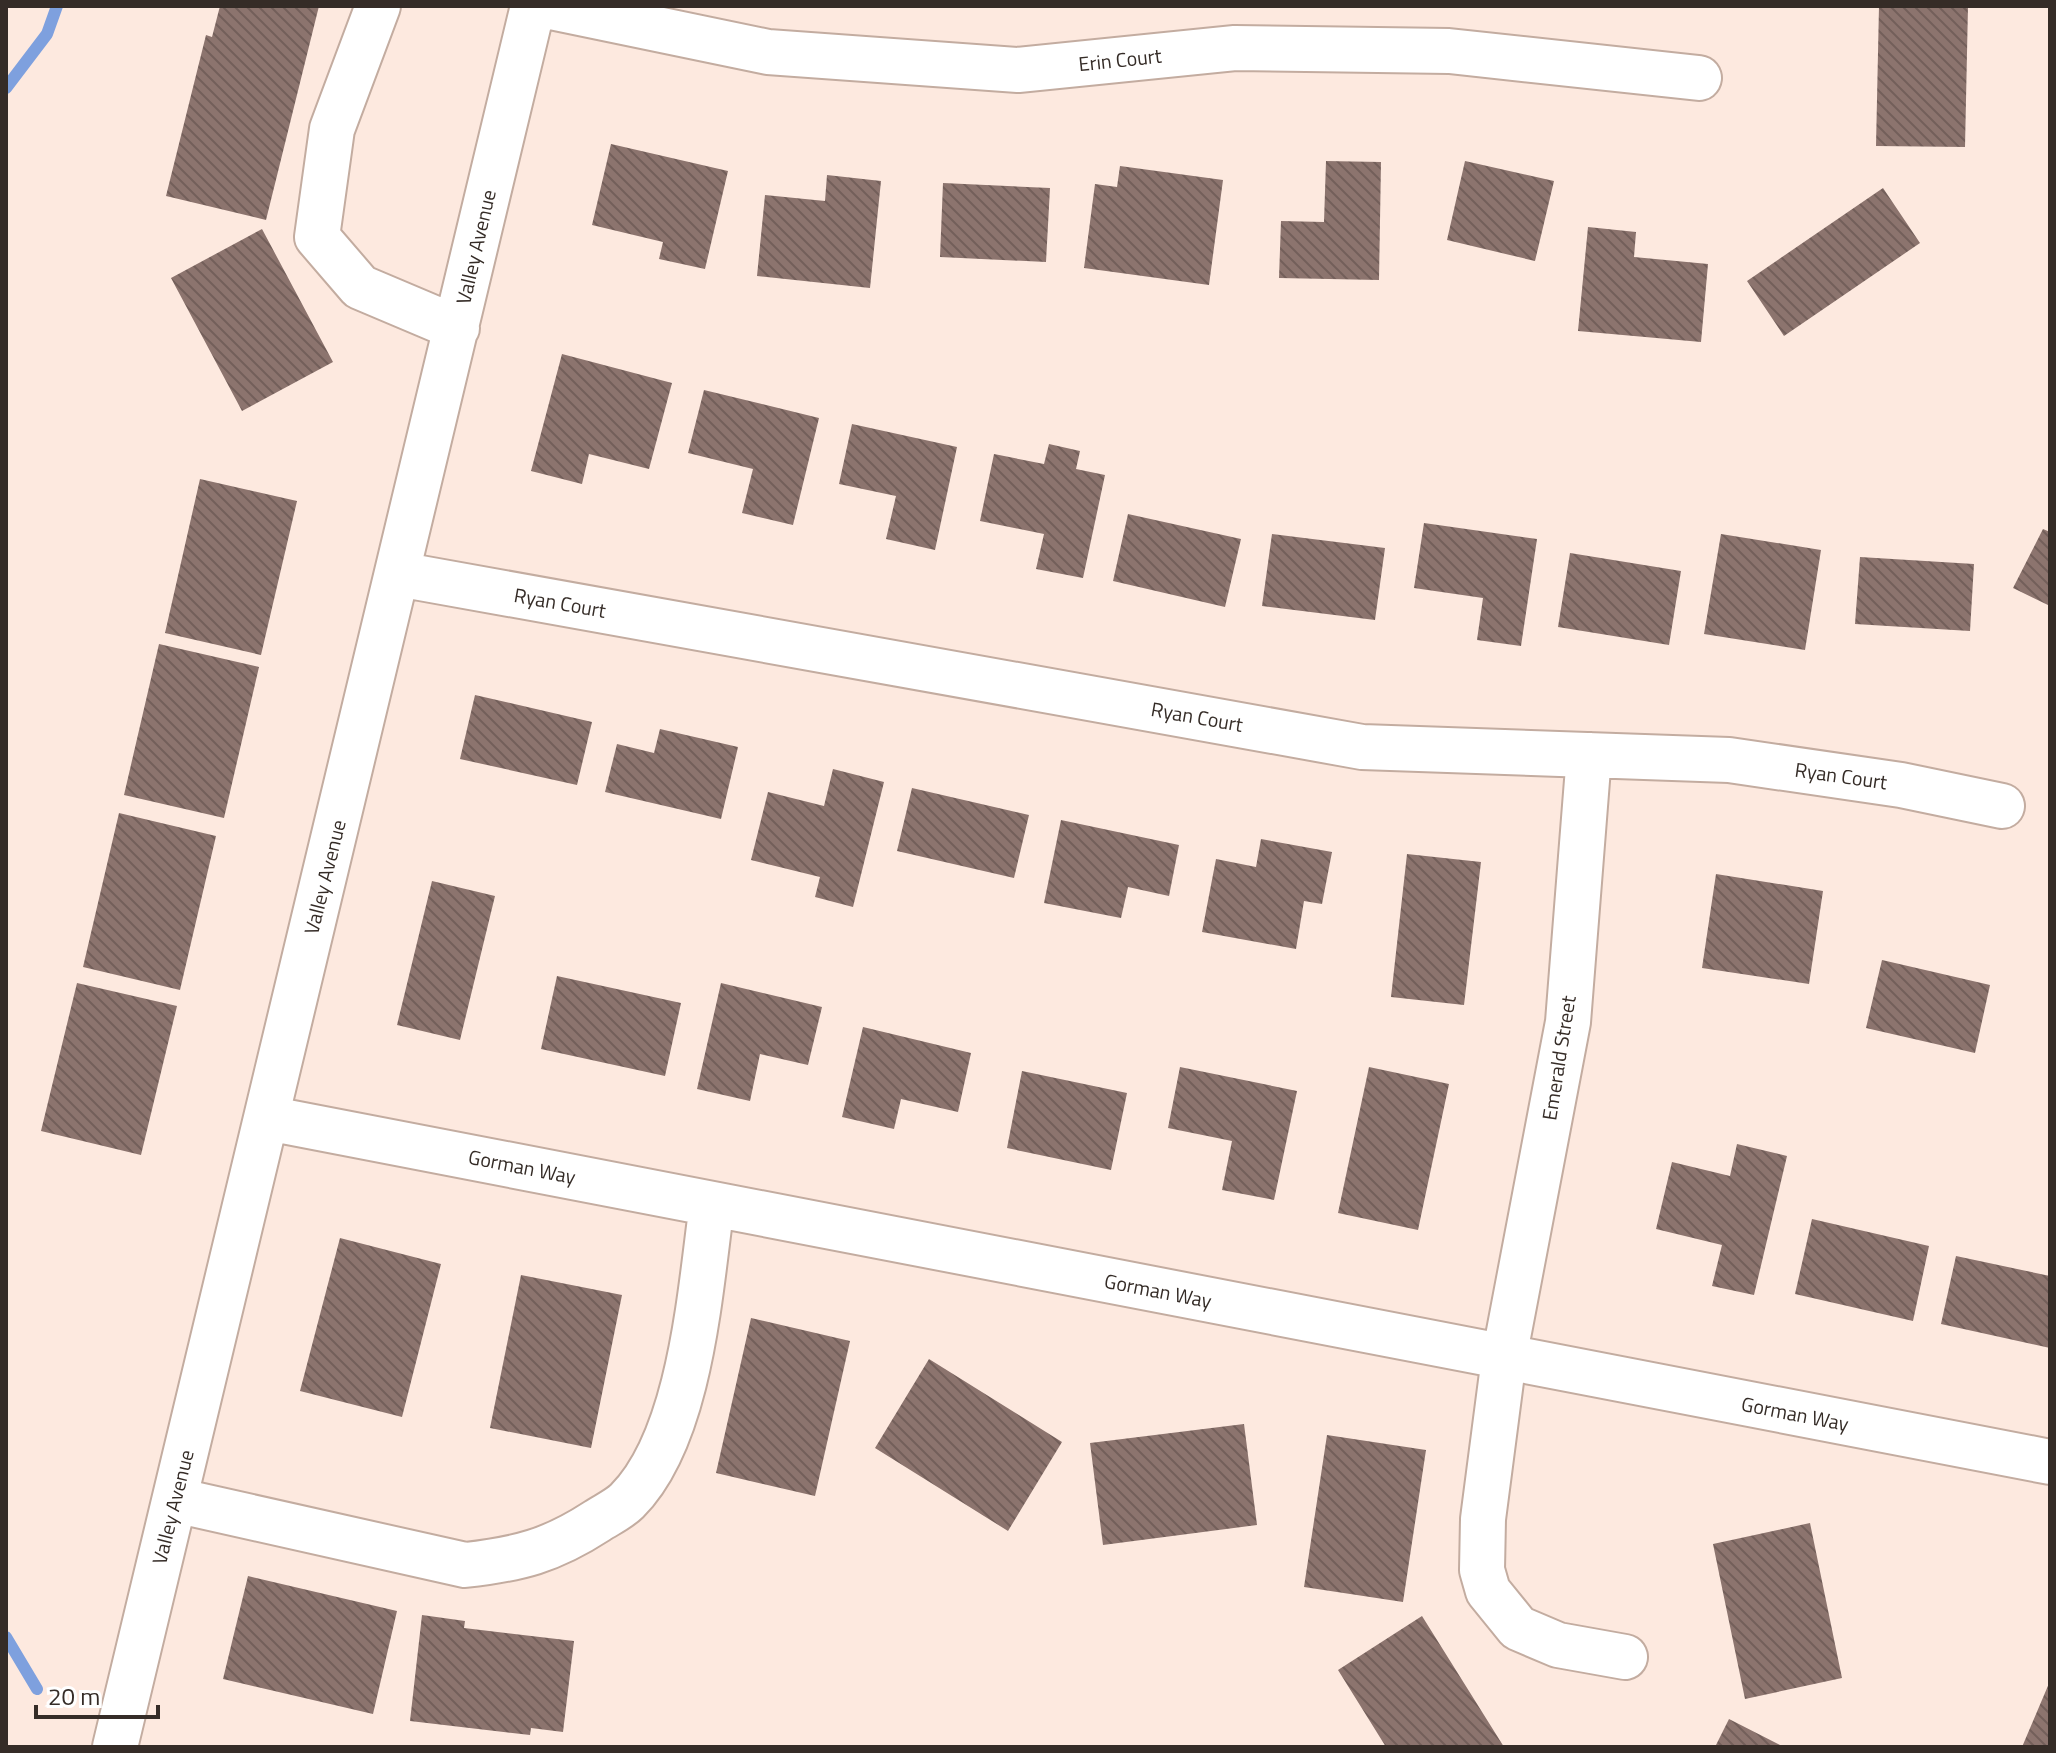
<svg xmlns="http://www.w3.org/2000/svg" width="2056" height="1753" viewBox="0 0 2056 1753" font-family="'Titillium Web',sans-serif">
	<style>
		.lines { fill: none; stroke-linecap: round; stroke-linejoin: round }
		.stream { stroke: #7ea0de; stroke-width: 12 }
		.building { fill: url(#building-back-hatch) }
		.minor-casing { stroke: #c3aca0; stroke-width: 48 }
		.minor { stroke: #fff; stroke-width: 44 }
		.labels { text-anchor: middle; stroke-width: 6; stroke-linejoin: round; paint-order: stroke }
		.street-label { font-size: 20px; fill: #352c27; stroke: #fff }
	</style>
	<defs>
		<pattern id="building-back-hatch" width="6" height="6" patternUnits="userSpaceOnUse" patternTransform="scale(2)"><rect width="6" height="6" fill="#8c746e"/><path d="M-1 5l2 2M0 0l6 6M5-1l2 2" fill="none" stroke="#735f5a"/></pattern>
	</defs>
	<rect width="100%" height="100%" fill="#fde9df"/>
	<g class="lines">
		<!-- stream -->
		<path class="stream" d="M6 88 47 34 57 6
			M6 1637 37 1689"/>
	</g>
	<!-- building -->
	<path class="building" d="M220 6H319L266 220 166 196 206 35 212 37Z
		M1879 6H1968L1965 147 1876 146Z
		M611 144 728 171 705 269 659 259 663 242 592 225Z
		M1326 161 1381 162 1379 280 1279 278 1281 221 1324 222Z
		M1465 161 1554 181 1535 261 1447 240Z
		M1120 166 1223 180 1209 285 1084 268 1095 184 1117 187Z
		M827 175 881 181 870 288 757 276 765 195 825 201Z
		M943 183 1050 188 1046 262 940 257Z
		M1883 188 1920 243 1784 336 1747 281Z
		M1588 227 1636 232 1634 257 1708 264 1701 342 1578 331Z
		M262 229 333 362 242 411 171 278Z
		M562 354 672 383 649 469 589 454 582 484 531 471Z
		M704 390 819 418 793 525 742 513 753 469 688 453Z
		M852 424 957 447 935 550 886 539 896 496 839 484Z
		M1049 444 1080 451 1076 469 1105 475 1083 578 1036 569 1044 534 980 521 994 454 1044 464Z
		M200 479 297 501 261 655 165 633Z
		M1128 514 1241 539 1225 607 1113 581Z
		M1424 523 1537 539 1521 646 1477 640 1483 598 1414 588Z
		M2043 529 2050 532V606L2013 588Z
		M1272 534 1385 548 1375 620 1262 606Z
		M1721 534 1821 550 1805 650 1704 634Z
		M1570 553 1681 571 1669 645 1558 627Z
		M1860 557 1974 564 1970 631 1855 624Z
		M159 644 259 667 224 818 124 795Z
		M475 695 592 722 577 785 460 759Z
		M660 729 738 747 721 819 605 792 617 744 654 753Z
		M833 769 884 782 853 907 815 897 820 877 751 860 768 792 824 806Z
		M912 788 1029 815 1014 878 897 851Z
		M119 813 216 836 180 990 83 967Z
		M1061 820 1179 845 1169 896 1128 887 1121 918 1044 903Z
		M1261 839 1332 852 1322 904 1304 901 1296 949 1202 932 1216 859 1256 867Z
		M1407 854 1481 862 1464 1005 1391 997Z
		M1716 874 1823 891 1809 984 1702 968Z
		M432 881 495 896 460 1040 397 1025Z
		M1882 960 1990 985 1975 1053 1866 1028Z
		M557 976 681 1003 665 1076 541 1049Z
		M77 983 177 1006 141 1155 41 1131Z
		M721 983 822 1007 808 1065 760 1054 750 1101 697 1089Z
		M863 1027 971 1053 958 1112 901 1099 894 1129 842 1117Z
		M1180 1067 1297 1091 1274 1200 1222 1190 1232 1141 1168 1128Z
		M1369 1067 1449 1084 1418 1230 1338 1213Z
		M1022 1071 1127 1093 1111 1170 1007 1148Z
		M1737 1144 1787 1156 1754 1295 1712 1286 1722 1245 1656 1229 1672 1162 1730 1176Z
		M1812 1219 1929 1246 1913 1321 1795 1294Z
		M340 1238 441 1264 402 1417 300 1391Z
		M1956 1256 2050 1276V1348L1941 1324Z
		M521 1275 622 1295 591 1448 490 1428Z
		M751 1318 850 1341 815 1496 716 1473Z
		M929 1359 1062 1442 1008 1531 875 1448Z
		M1244 1424 1257 1525 1103 1545 1090 1443Z
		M1327 1435 1426 1450 1403 1602 1304 1587Z
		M1810 1523 1842 1678 1745 1699 1713 1544Z
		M248 1576 397 1611 373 1714 223 1679Z
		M422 1615 465 1621 464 1628 574 1641 563 1732 531 1728 530 1735 410 1721Z
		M1422 1616 1504 1747H1386L1338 1670Z
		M2050 1681V1747H2022Z
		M1729 1719 1784 1747H1715Z"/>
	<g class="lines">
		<!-- minor casing -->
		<g class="minor-casing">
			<path id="minor" d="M378 6 332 129 317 237 360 287 457 328
				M546 6 768 52 1018 70 1235 48 1449 51 1699 78
				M398 574 1362 747 1729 760 1901 785 2002 806
				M1589 755 1568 1022 1504 1358 1483 1519 1482 1570 1488 1591 1518 1628 1558 1645 1625 1657
				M267 1118 2050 1462
				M175 1500 465 1565C519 1559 551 1551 597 1521 606 1515 619 1509 627 1501 691 1437 700 1290 712 1204
				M115 1747 533 6"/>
		</g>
		<!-- minor -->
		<use href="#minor" class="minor"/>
	</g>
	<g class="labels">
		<!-- street labels -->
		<g class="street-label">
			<text transform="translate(1120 60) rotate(-6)" y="7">Erin Court</text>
			<text transform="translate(476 247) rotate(-77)" y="7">Valley Avenue</text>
			<text transform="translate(560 603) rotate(10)" y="7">Ryan Court</text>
			<text transform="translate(1197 717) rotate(10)" y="7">Ryan Court</text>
			<text transform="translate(1841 776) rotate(8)" y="7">Ryan Court</text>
			<text transform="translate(325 877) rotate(-76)" y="7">Valley Avenue</text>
			<text transform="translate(1559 1058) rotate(-81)" y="7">Emerald Street</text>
			<text transform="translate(522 1167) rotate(11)" y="7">Gorman Way</text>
			<text transform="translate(1158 1291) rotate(11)" y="7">Gorman Way</text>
			<text transform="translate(1795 1414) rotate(11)" y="7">Gorman Way</text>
			<text transform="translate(173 1507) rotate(-76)" y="7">Valley Avenue</text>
		</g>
	</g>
	<!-- border -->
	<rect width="2056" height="1753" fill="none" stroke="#352c27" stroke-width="16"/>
	<!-- scale -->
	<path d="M36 1705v12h122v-12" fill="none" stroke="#352c27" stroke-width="4"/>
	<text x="48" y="1705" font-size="24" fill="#352c27" stroke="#ffffff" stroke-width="6" paint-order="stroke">20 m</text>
</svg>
